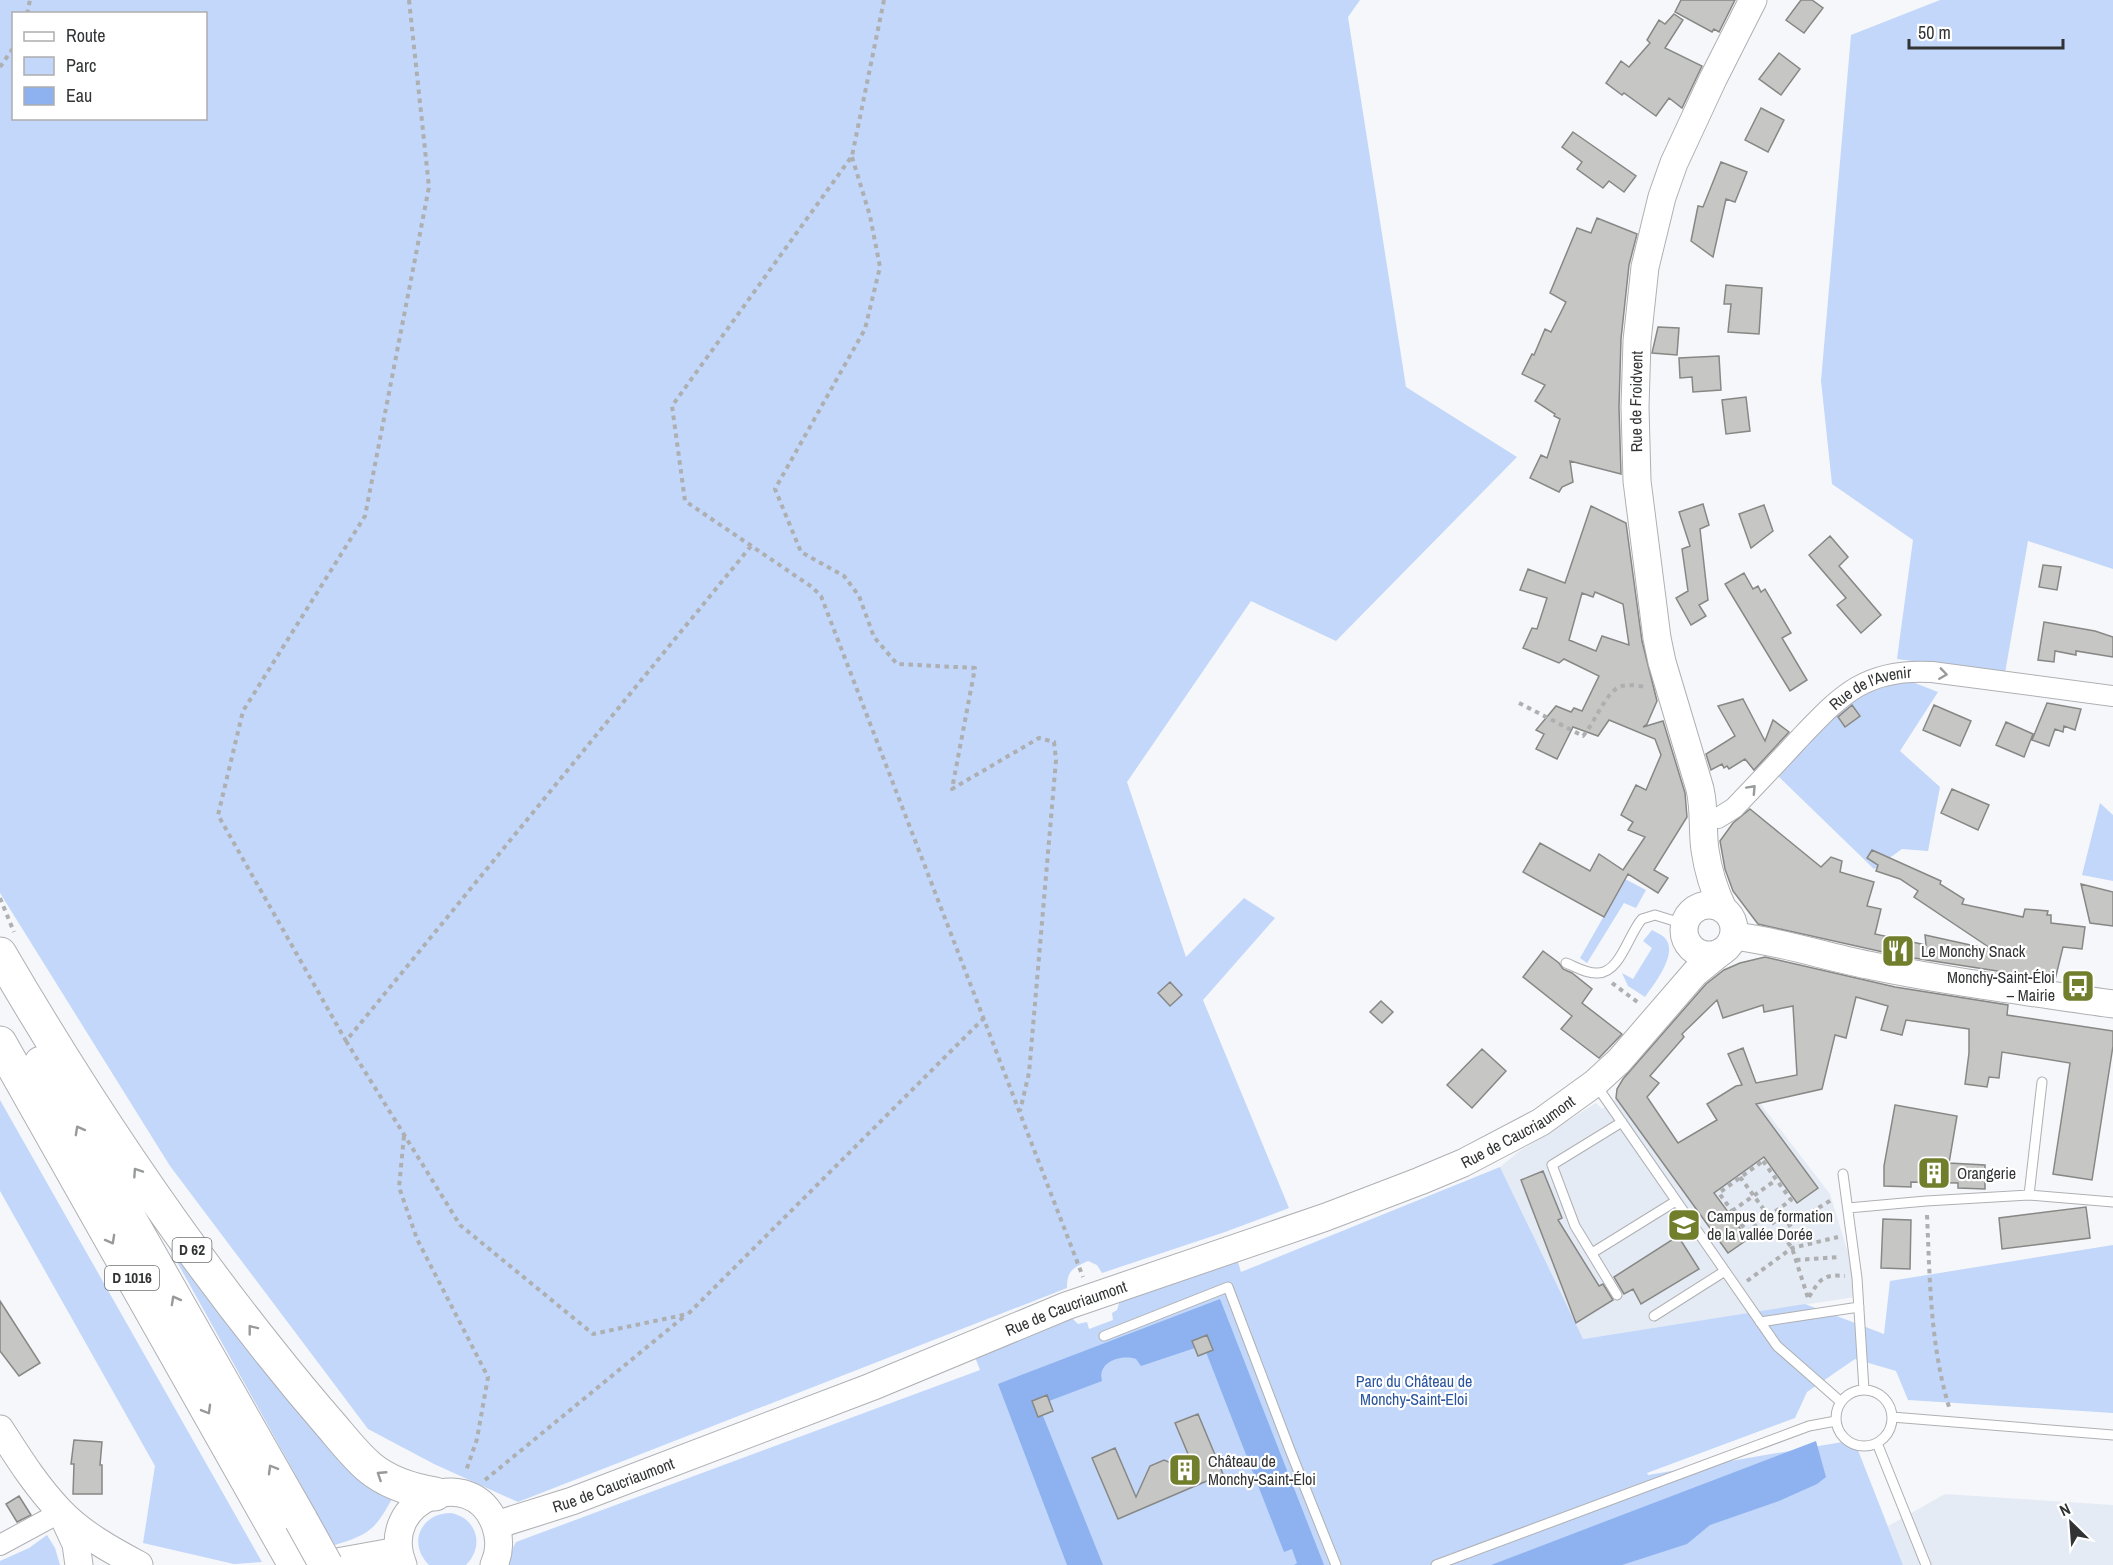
<svg xmlns="http://www.w3.org/2000/svg" width="2113" height="1565" viewBox="0 0 2113 1565" font-family="'Archivo Narrow',sans-serif">
	<style>
		.built { fill: #e5ebf4 }
		.green { fill: #c2d7f9; fill-rule: evenodd }
		.water { fill: #8db2ef }
		.building { fill: #c6c6c4; stroke: #878885; stroke-width: 1.5; fill-rule: evenodd }
		.lines { fill: none; stroke-linecap: round; stroke-linejoin: round }
		.lane-casing { stroke: #afb0b3; stroke-width: 11 }
		.street-casing { stroke: #afb0b3; stroke-width: 22 }
		.secondary-casing { stroke: #afb0b3; stroke-width: 29 }
		.highway-casing { stroke: #afb0b3; stroke-width: 35 }
		.path { stroke: #aeafb1; stroke-width: 4; stroke-dasharray: 4.5 4.5; stroke-linecap: butt }
		.lane { stroke: #fff; stroke-width: 9 }
		.street { stroke: #fff; stroke-width: 20 }
		.secondary { stroke: #fff; stroke-width: 27 }
		.highway { stroke: #fff; stroke-width: 33 }
		.highway-bridge-casing { stroke: #afb0b3; stroke-width: 35; stroke-linecap: butt }
		.highway-bridge { stroke: #fff; stroke-width: 33 }
		.oneway { stroke: #98999a }
		.labels { text-anchor: middle; stroke-width: 4.5; stroke-linejoin: round; paint-order: stroke }
		.shield { fill: #fff; stroke: #707071; stroke-width: 1.5 }
		.shield-label { font-size: 15px; font-weight: bold; fill: #323334 }
		.street-label { font-size: 16px; fill: #323334; stroke: #fff }
		.poi-label { font-size: 16px; fill: #323334; stroke: #fff; text-anchor: start }
		.park-label { font-size: 16px; fill: #2a559e; stroke: #fff }
	</style>
	<rect width="100%" height="100%" fill="#f6f7fa"/>
	<!-- built -->
	<path class="built" d="M1629 1069 1678 1143 1735 1108 1759 1102 1830 1194 1849 1256 1855 1297 1582 1339 1500 1167 1518 1152 1596 1103 1602 1109 1616 1099 1617 1089Z
		M1945 1494 2113 1505V1565H1903L1888 1526Z"/>
	<!-- green -->
	<path class="green" d="M0 0H1360L1348 17 1406 387 1517 457 1336 641 1251 601 1127 782 1186 957 1244 898 1275 918 1203 1000 1289 1208 1225 1232 1102 1273 1097 1265 1088 1261C1073 1268 1067 1270 1067 1288L518 1502 434 1464 368 1429 170 1166 0 893ZM14 14H206V118H14Z
		M1940 0H2113V569L2028 541 2005 673 1897 659 1913 540 1832 484 1821 381 1851 35Z
		M1907 680 1938 692 1900 751 1940 787 1928 851 1902 849 1874 869 1774 772 1848 699Z
		M2100 803 2113 815V881L2082 875Z
		M1625 879 1646 890 1636 908 1624 903 1587 963 1580 958Z
		M1652 930C1655 932 1661 934 1664 937 1680 952 1654 984 1645 997L1628 986 1622 973 1633 979 1652 948 1643 941Z
		M0 1100 262 1562 234 1564 143 1543 155 1466 0 1191Z
		M1500 1167 1583 1339 1805 1304 1884 1334 1890 1281 2113 1245V1413L1908 1400 1896 1371 1855 1359 1807 1392 1795 1418 1647 1473 1648 1475 1854 1440 1903 1565H504L516 1542 980 1370 975 1357 1071 1317 1078 1324 1087 1322 1089 1329 1113 1320 1112 1313 1117 1310 1120 1300 1237 1259 1241 1272Z
		M127 1172 393 1497C375 1530 370 1534 335 1545L316 1517 300 1483Z
		M451 1513C477 1518 485 1546 466 1565H429C407 1543 421 1513 451 1513Z
		M47 1535 55 1548 60 1565H0V1561L29 1548Z"/>
	<!-- water -->
	<path class="water" d="M1220 1299 1324 1565H1294L1297 1563 1292 1549 1284 1552 1206 1352 1213 1349 1207 1335 1192 1341 1195 1348 1141 1366 1136 1359C1121 1354 1097 1362 1102 1381L1049 1401 1047 1395 1032 1401 1038 1416H1043L1103 1565H1067L998 1384Z
		M1816 1441 1826 1477 1817 1484 1779 1501 1710 1525 1687 1544 1622 1565H1491Z"/>
	<!-- building -->
	<path class="building" d="M1681 0H1735L1719 32 1714 29 1712 32 1675 12Z
		M1801 0H1812L1823 8 1804 33 1786 20Z
		M1674 14 1683 20 1665 48 1702 66 1682 108 1669 98 1656 116 1624 93 1622 95 1606 83 1621 61 1629 67 1650 43 1647 40 1659 20 1665 24Z
		M1779 53 1800 69 1781 95 1759 79Z
		M1761 108 1784 120 1768 152 1745 140Z
		M1573 132 1636 176 1624 192 1609 181 1603 188 1577 169 1582 162 1562 147Z
		M1721 162 1747 172 1735 202 1726 199 1713 257 1691 241 1698 206 1703 207Z
		M1597 218 1637 234 1629 265 1621 339 1619 407 1621 474 1570 461 1573 482 1562 487 1559 492 1530 478 1541 455 1547 458 1560 419 1554 416 1555 414 1535 401 1545 385 1522 374 1532 354 1534 355 1545 329 1551 332 1566 302 1550 293 1577 228 1591 233Z
		M1726 285 1762 288 1759 334 1728 332 1731 304H1724Z
		M1658 327 1679 328 1677 355 1652 353Z
		M1719 356 1721 390 1693 392 1692 377 1680 378 1679 358Z
		M1746 397 1750 431 1726 434 1722 400Z
		M1703 504 1709 525 1700 529 1708 600 1699 605 1706 616 1691 625 1676 598 1688 591 1682 549 1690 546 1679 512Z
		M1764 505 1773 531 1751 548 1739 514Z
		M1591 506 1626 523 1642 641 1657 701 1647 724 1643 727 1663 721 1685 793 1687 817 1654 870 1668 878 1658 893 1628 874 1604 917 1523 872 1540 843 1590 871 1599 854 1623 870 1645 837 1628 830 1633 822 1621 815 1636 785 1646 790 1661 755 1655 739 1609 720 1598 736 1573 727 1557 759 1536 749 1544 734 1536 730 1556 706 1571 712 1574 708 1582 711 1599 676 1564 659 1559 663 1523 648 1532 628 1537 629 1547 598 1520 590 1528 569 1565 583ZM1595 592 1623 604 1629 645 1602 636 1596 651 1569 640 1582 593 1593 597Z
		M1830 536 1848 557 1839 566 1881 615 1861 633 1837 605 1846 598 1809 555Z
		M2043 565 2061 567 2057 590 2039 587Z
		M1744 573 1753 589 1758 586 1761 592 1765 589 1791 633 1782 638 1807 680 1790 691 1725 584Z
		M2044 622 2095 631 2113 637V657L2076 651V655L2055 651 2054 662 2038 660Z
		M1743 699 1765 741 1773 720 1789 732 1754 770 1745 759 1729 769 1727 766 1724 768 1722 764 1711 770 1706 754 1735 736 1718 706Z
		M2047 703 2081 709 2075 730 2064 726 2063 732 2055 729 2049 746 2032 740Z
		M1852 705 1860 716 1845 727 1838 717Z
		M1934 705 1971 721 1960 746 1923 730Z
		M2006 722 2033 734 2024 757 1996 745Z
		M1952 789 1989 805 1978 830 1941 813Z
		M1750 809 1821 867 1831 857 1842 861 1840 872 1874 882 1867 906 1881 909 1875 934 1926 945 1925 935 1993 950 1914 897 1918 891 1900 879 1876 871 1878 865 1867 858 1872 850 1941 881 1940 884 1964 899 1962 904 2023 917 2025 909 2048 911 2047 915H2051V923L2085 927 2082 949 2063 947 2055 980 1901 956 1758 924 1733 891 1725 869 1720 841 1733 823Z
		M2081 884 2113 892V926L2090 923Z
		M1543 951 1559 963 1563 969 1572 973 1592 989 1582 1003 1622 1034 1599 1058 1561 1029 1572 1016 1523 977Z
		M1765 957 1895 987 2008 1005 2007 1015 2113 1031V1046L2092 1180 2053 1174 2070 1063 2002 1052 1999 1078 1989 1077 1987 1087 1965 1084 1969 1053V1029L1906 1020 1902 1035 1881 1030 1888 1006 1856 997 1846 1038 1835 1035 1822 1089 1756 1104 1818 1188 1797 1203 1764 1157 1714 1193 1748 1239 1728 1253 1616 1098 1617 1089 1623 1079 1706 984 1724 970 1740 963ZM1717 1000 1723 1018 1763 1005 1764 1012 1793 1006 1797 1075 1756 1083 1743 1048 1728 1054 1742 1085 1736 1086 1707 1104 1717 1120 1678 1143 1647 1097 1659 1083 1650 1076 1684 1037 1682 1034Z
		M1170 982 1182 995 1170 1006 1158 993Z
		M1381 1001 1393 1012 1382 1023 1370 1012Z
		M1482 1049 1506 1071 1472 1108 1447 1085Z
		M1895 1105 1957 1116 1949 1163 1985 1165V1189L1958 1188V1183L1911 1182V1187L1884 1186V1166Z
		M1543 1171 1562 1218 1558 1220 1599 1286 1603 1284 1613 1300 1576 1323 1521 1180Z
		M2086 1207 2090 1238 2002 1249 1999 1218Z
		M1883 1219 1911 1220 1910 1269 1881 1268Z
		M1678 1236 1699 1269 1641 1304 1633 1289 1624 1294 1614 1277Z
		M0 1301 40 1363 19 1376 0 1351Z
		M1207 1335 1213 1350 1198 1356 1192 1341Z
		M1047 1395 1053 1411 1038 1417 1032 1401Z
		M1198 1414 1223 1474 1118 1519 1092 1458 1115 1448 1136 1497 1150 1466 1164 1460 1196 1473 1175 1423Z
		M74 1440 102 1442 100 1465H102V1494H73L74 1464H71Z
		M19 1496 31 1515 17 1522 6 1504Z"/>
	<g class="lines">
		<!-- lane casing -->
		<g class="lane-casing">
			<path id="lane" d="M1566 963C1576 967 1587 974 1598 973 1620 973 1629 933 1642 919L1655 915 1684 924
				M1596 1085 1777 1346 1841 1402
				M1843 1174 1857 1278 1864 1390
				M2029 1195 2113 1202
				M1848 1208 1926 1201 2029 1195 2042 1082
				M1592 1253 1676 1201
				M1617 1295 1575 1226 1552 1165 1622 1122
				M1654 1316 1725 1271
				M1760 1322 1859 1307
				M1104 1336 1228 1287 1290 1450 1336 1565
				M1836 1418a28 28 0 1 1 56 0a28 28 0 1 1-56 0Z
				M1892 1417 2113 1435
				M1877 1443 1926 1565
				M1436 1565 1809 1426 1836 1421"/>
		</g>
		<!-- street casing -->
		<g class="street-casing">
			<g id="street">
				<path id="s1" d="M1704 818H1718L1734 808C1755 786 1777 763 1798 740 1841 695 1865 668 1932 672L2113 696"/>
				<path d="M0 1545 61 1512"/>
			</g>
		</g>
		<!-- secondary casing -->
		<g class="secondary-casing">
			<g id="secondary">
				<circle cx="1709" cy="930" r="25"/>
				<path id="s2" d="M1723 909C1714 890 1708 871 1705 850 1702 829 1705 811 1700 789L1662 662 1657 638 1637 481 1635 407 1637 341 1645 267 1662 197 1674 163 1713 79 1753 0"/>
				<path d="M1734 936C1779 941 1823 956 1868 965 1949 982 2031 992 2113 1004"/>
				<path d="M0 1429C18 1457 36 1486 60 1511 82 1534 111 1550 139 1565"/>
				<path d="M63 1516 76 1544 79 1565"/>
				<path id="s3" d="M496 1525 572 1501 871 1387 1066 1306 1326 1217 1420 1181 1463 1163 1541 1122 1595 1083 1619 1061 1695 973 1721 952"/>
				<path d="M320 1565 398 1551"/>
				<path d="M403 1565C376 1499 472 1462 495 1524 500 1537 500 1552 494 1565"/>
			</g>
		</g>
		<!-- highway casing -->
		<g class="highway-casing">
			<path id="highway" d="M0 954C81 1093 170 1227 271 1353 290 1377 309 1400 329 1423 342 1438 354 1454 369 1467 388 1483 411 1490 435 1494
				M0 1043 295 1565
				M41 1063 301 1520"/>
		</g>
		<!-- path -->
		<path class="path" d="M409 0 429 187 365 516 243 711 218 815 346 1041 751 546
			M884 0 852 156 672 406 685 501 812 587 821 596 1083 1277
			M27 14 30 0
			M0 67 14 47
			M852 157 870 216 880 267 865 329 775 489 801 552 844 576 859 596 874 637 897 664 975 668 952 789 1039 738 1054 742 1056 760 1029 1073 1020 1111
			M1519 703 1583 736C1595 723 1606 690 1622 686 1629 684 1639 686 1647 687
			M0 898 14 932
			M1612 983 1640 1004
			M346 1041 460 1225 593 1334 688 1314 984 1018
			M404 1136 399 1187 417 1239 488 1377 477 1439 466 1471
			M1763 1161 1791 1200 1747 1232 1719 1193Z
			M1740 1177 1792 1248 1809 1301
			M1732 1211 1776 1180
			M1927 1215C1930 1280 1930 1344 1949 1407
			M1780 1231 1833 1199
			M1796 1260 1840 1257
			M1747 1281 1792 1248 1838 1237
			M1809 1297C1820 1279 1823 1274 1845 1276
			M485 1480 686 1315"/>
		<!-- lane -->
		<use href="#lane" class="lane"/>
		<!-- street -->
		<use href="#street" class="street"/>
		<!-- secondary -->
		<use href="#secondary" class="secondary"/>
		<!-- highway -->
		<use href="#highway" class="highway"/>
		<!-- highway-bridge casing -->
		<g class="highway-bridge-casing">
			<path id="highway-bridge" d="M301 1520 326 1565"/>
		</g>
		<!-- highway-bridge -->
		<use href="#highway-bridge" class="highway-bridge"/>
	</g>
	<!-- one-way arrows -->
	<defs><path id="oneway-chevron" d="M-2-3.5L2.5 0L-2 3.5" fill="none" stroke-width="1.6" stroke-linecap="round" stroke-linejoin="round" transform="scale(1.5)"/></defs>
	<g class="oneway">
		<use href="#oneway-chevron" transform="translate(1943 674) rotate(8)"/>
		<use href="#oneway-chevron" transform="translate(1752 789) rotate(-47)"/>
		<use href="#oneway-chevron" transform="translate(79 1130) rotate(-119)"/>
		<use href="#oneway-chevron" transform="translate(137 1172) rotate(-124)"/>
		<use href="#oneway-chevron" transform="translate(111 1240) rotate(61)"/>
		<use href="#oneway-chevron" transform="translate(175 1300) rotate(-119)"/>
		<use href="#oneway-chevron" transform="translate(252 1329) rotate(-128)"/>
		<use href="#oneway-chevron" transform="translate(207 1410) rotate(60)"/>
		<use href="#oneway-chevron" transform="translate(272 1469) rotate(-120)"/>
		<use href="#oneway-chevron" transform="translate(381 1475) rotate(-147)"/>
	</g>
	<!-- icons -->
	<defs>
		<g id="restaurant-square" transform="scale(1.725)"><rect x="-9" y="-9" width="18" height="18" rx="4" fill="#717f2c" stroke="#fff"/><path d="M-5-6h1v4h1v-4h1v4h1v-4h1v5L-1.5 .5V6h-2V.5L-5-1ZM5-6V6H3V1.5H1.5Q1.5-4 5-6Z" fill="#fff"/></g>
		<g id="bus-square" transform="scale(1.725)"><rect x="-9" y="-9" width="18" height="18" rx="4" fill="#717f2c" stroke="#fff"/><path d="M-5-6H5V4H4V6H2V4H-2V6H-4V4H-5ZM-3.5-4V0h7V-4ZM-3.5 1.2v1.5H-2V1.2ZM2 1.2v1.5H3.5V1.2Z" fill="#fff"/></g>
		<g id="building-square" transform="scale(1.725)"><rect x="-9" y="-9" width="18" height="18" rx="4" fill="#717f2c" stroke="#fff"/><path d="M-4-6H4V6H1V3H-1V6H-4ZM-2.5-4.3h1.7v1.8h-1.7ZM.8-4.3h1.7v1.8H.8ZM-2.5-1h1.7V.8h-1.7ZM.8-1h1.7V.8H.8Z" fill="#fff"/></g>
		<g id="university-square" transform="scale(1.725)"><rect x="-9" y="-9" width="18" height="18" rx="4" fill="#717f2c" stroke="#fff"/><path d="M0-5L7-2L0 1L-7-2ZM-4 1L0 2.5L4 1V4Q0 6-4 4Z" fill="#fff"/></g>
	</defs>
	<g fill-rule="evenodd">
		<use href="#restaurant-square" x="1898" y="951"/>
		<use href="#bus-square" x="2078" y="986"/>
		<use href="#building-square" x="1934" y="1173"/>
		<use href="#university-square" x="1684" y="1225"/>
		<use href="#building-square" x="1185" y="1470"/>
	</g>
	<g class="labels">
		<!-- shield labels -->
		<g class="shield">
			<rect x="172.5" y="1238" width="39" height="24" rx="4.5"/>
			<rect x="105" y="1266" width="54" height="24" rx="4.5"/>
		</g>
		<g class="shield-label">
			<text x="192" y="1255">D 62</text>
			<text x="132" y="1283">D 1016</text>
		</g>
		<!-- street labels -->
		<g class="street-label">
			<text dy="6" stroke="none"><textPath href="#s2" startOffset="518">Rue de Froidvent</textPath></text>
			<text dy="6" stroke="none"><textPath href="#s1" startOffset="218">Rue de l'Avenir</textPath></text>
			<text dy="6" stroke="none"><textPath href="#s3" startOffset="1096">Rue de Caucriaumont</textPath></text>
			<text dy="6" stroke="none"><textPath href="#s3" startOffset="610">Rue de Caucriaumont</textPath></text>
			<text dy="6" stroke="none"><textPath href="#s3" startOffset="124">Rue de Caucriaumont</textPath></text>
		</g>
		<!-- poi labels -->
		<g class="poi-label">
			<text x="1921" y="957">Le Monchy Snack</text>
			<text x="2055" y="983" text-anchor="end">Monchy-Saint-Éloi<tspan x="2055" dy="18">– Mairie</tspan></text>
			<text x="1957" y="1179">Orangerie</text>
			<text x="1707" y="1222">Campus de formation<tspan x="1707" dy="18">de la vallée Dorée</tspan></text>
			<text x="1208" y="1467">Château de<tspan x="1208" dy="18">Monchy-Saint-Éloi</tspan></text>
		</g>
		<!-- park labels -->
		<g class="park-label">
			<text x="1414" y="1387">Parc du Château de<tspan x="1414" dy="18">Monchy-Saint-Eloi</tspan></text>
		</g>
	</g>
	<!-- legend -->
	<rect x="12" y="12" width="195" height="108" fill="#ffffff" stroke="#adadae" stroke-width="1.5"/>
	<rect x="24" y="32" width="30" height="9" fill="#ffffff" stroke="#adadae" stroke-width="1.5"/>
	<text x="66" y="42" font-size="18" fill="#323334">Route</text>
	<rect x="24" y="57" width="30" height="18" fill="#c2d7f9" stroke="#adadae" stroke-width="1.5"/>
	<text x="66" y="72" font-size="18" fill="#323334">Parc</text>
	<rect x="24" y="87" width="30" height="18" fill="#8db2ef" stroke="#adadae" stroke-width="1.5"/>
	<text x="66" y="102" font-size="18" fill="#323334">Eau</text>
	<!-- north arrow -->
	<g transform="translate(2071 1523) rotate(335)" stroke="#ffffff" stroke-width="4.5" paint-order="stroke">
	<path d="M0-4.5L10 22L0 15L-10 22Z" fill="#323334"/>
	<text y="-9" font-size="16" font-weight="bold" text-anchor="middle" fill="#323334">N</text>
	</g>
	<!-- scale -->
	<path d="M1909 39v9h154v-9" fill="none" stroke="#323334" stroke-width="3"/>
	<text x="1918" y="39" font-size="18" fill="#323334" stroke="#ffffff" stroke-width="4.5" paint-order="stroke">50 m</text>
</svg>
